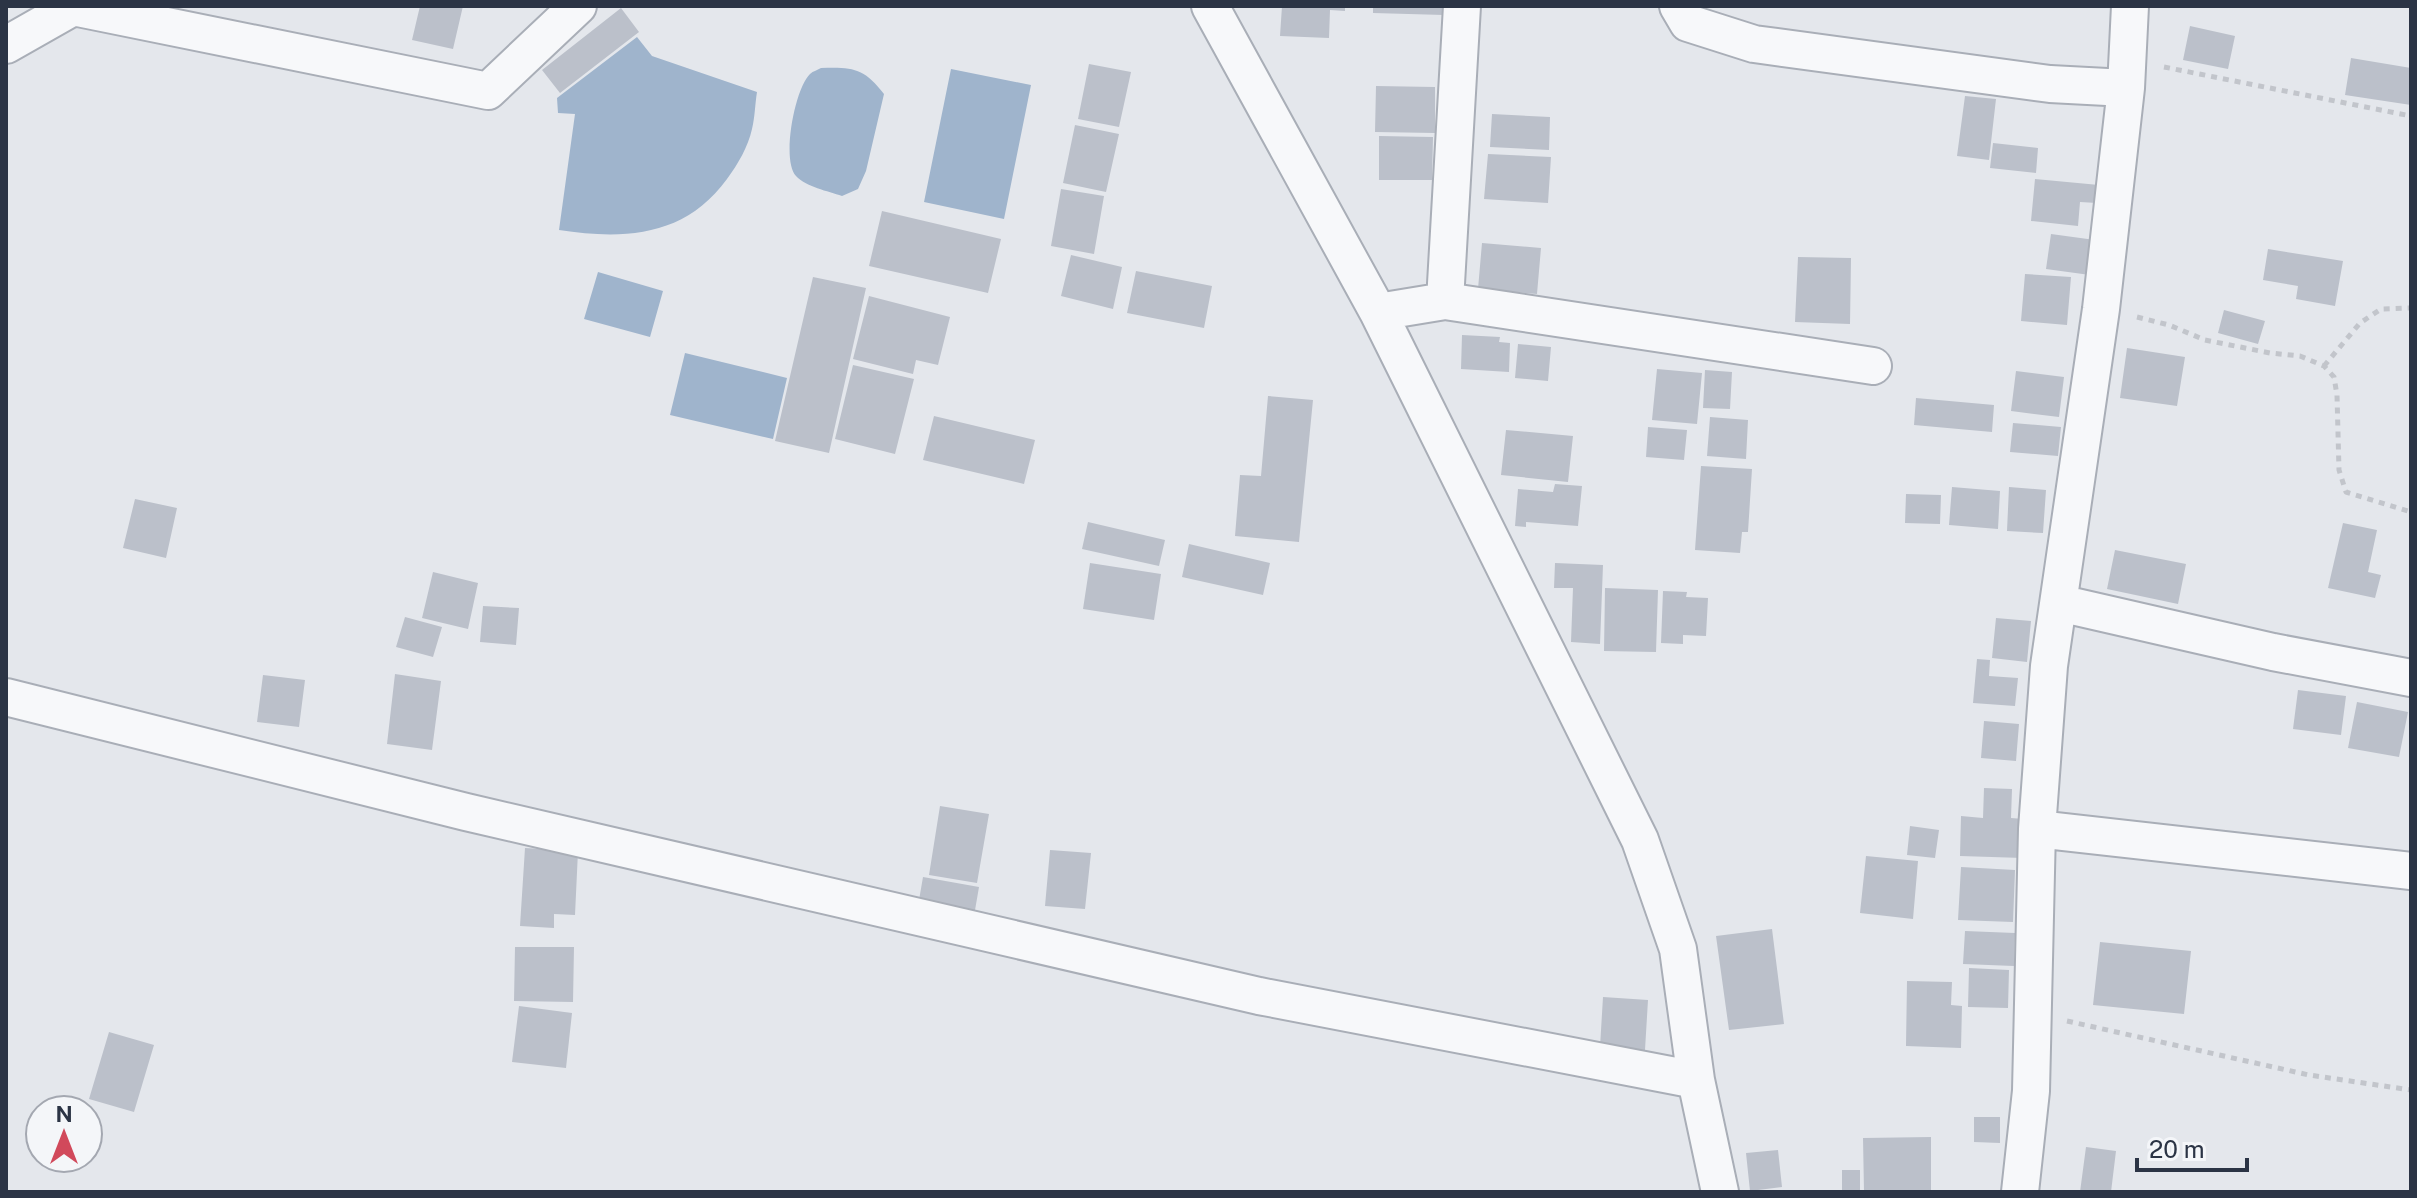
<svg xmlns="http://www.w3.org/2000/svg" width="2417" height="1198" viewBox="0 0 2417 1198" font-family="'Public Sans',sans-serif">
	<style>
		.water { fill: #9fb4cc }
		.building { fill: #bbc0ca }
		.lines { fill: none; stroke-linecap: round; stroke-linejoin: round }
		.minor-casing { stroke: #a9aeb7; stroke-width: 40 }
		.path { stroke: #c2c5cb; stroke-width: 5; stroke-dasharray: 6 6; stroke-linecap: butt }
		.minor { stroke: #f7f8fa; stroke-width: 36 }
	</style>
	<rect width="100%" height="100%" fill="#e4e7ec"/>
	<!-- water -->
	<path class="water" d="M637 37 652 56 757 92C755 104 755 117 752 129 748 147 738 164 727 179 685 237 624 240 559 230L575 114 558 113 557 98Z
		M821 68C853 67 864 68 884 94L866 171 858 189 842 196C828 191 806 187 796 176 781 160 795 88 810 74 813 71 818 70 821 68Z
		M951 69 1031 85 1004 219 924 202Z
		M598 272 663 291 650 337 584 319Z
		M685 353 787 378 773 439 670 415Z"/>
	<!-- building -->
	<path class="building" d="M420 6H463L453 49 412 40Z
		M1282 6H1345V11L1330 10 1329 38 1280 36Z
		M1373 6H1444V15L1373 13Z
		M621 8 639 32 560 93 542 70Z
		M2190 26 2235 36 2228 69 2183 60Z
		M2351 58 2411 68V105L2345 95Z
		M1089 64 1131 72 1119 127 1078 119Z
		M1376 86 1435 87V133L1375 132Z
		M1965 96 1996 99 1989 160 1957 156Z
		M1492 114 1550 117 1549 150 1490 147Z
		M1075 125 1119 134 1106 192 1063 183Z
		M1379 136 1433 137 1432 180H1379Z
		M1993 143 2038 148 2036 173 1990 168Z
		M1488 154 1551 157 1548 203 1484 199Z
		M2035 179 2099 185 2097 203 2080 202 2078 226 2031 221Z
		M1061 189 1104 196 1094 254 1051 246Z
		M882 211 1001 239 988 293 869 266Z
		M2051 234 2095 240 2090 275 2046 269Z
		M1482 243 1541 248 1537 294 1478 289Z
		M2268 249 2343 261 2335 306 2296 299 2298 286 2263 280Z
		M1071 255 1122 267 1113 309 1061 296Z
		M1798 257 1851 258 1850 324 1795 322Z
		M1136 271 1212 286 1204 328 1127 313Z
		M2025 274 2071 277 2067 325 2021 321Z
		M813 277 866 288 829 453 775 441Z
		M869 296 950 317 938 365 916 360 913 374 853 359Z
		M2224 310 2265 321 2258 344 2218 333Z
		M1462 335 1500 337 1499 342 1510 343 1509 372 1461 369Z
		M1518 344 1551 347 1548 381 1515 378Z
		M2127 348 2185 357 2177 406 2120 398Z
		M853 365 914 379 895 454 835 439Z
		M1657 369 1702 373 1697 424 1652 420Z
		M1705 370 1732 372 1730 409 1703 408Z
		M2016 371 2064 377 2059 417 2011 411Z
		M1268 396 1313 400 1299 542 1235 536 1240 475 1261 476Z
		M1916 398 1994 405 1992 432 1914 425Z
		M934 416 1035 440 1024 484 923 460Z
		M1710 417 1748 420 1746 459 1707 456Z
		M2013 423 2061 427 2058 456 2010 452Z
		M1648 427 1687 430 1684 460 1646 457Z
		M1506 430 1573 436 1568 482 1501 475Z
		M1701 466 1752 469 1748 532H1742L1740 553 1695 550Z
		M1555 484 1582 486 1578 526 1526 522V527L1515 526 1518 489 1553 492Z
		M1952 487 2000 491 1998 529 1949 525Z
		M2009 487 2046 490 2043 533 2007 531Z
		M1906 494 1941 495 1940 524 1905 523Z
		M135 499 177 508 166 558 123 548Z
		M1088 522 1165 540 1159 566 1082 549Z
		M2343 523 2377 530 2368 572 2381 575 2375 598 2328 588Z
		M1189 544 1270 563 1263 595 1182 577Z
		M2115 550 2186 564 2178 604 2107 589Z
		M1090 563 1161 574 1154 620 1083 609Z
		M1555 563 1603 565 1600 644 1571 642 1573 588H1554Z
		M433 572 478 583 468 629 422 618Z
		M1605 588 1658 590 1656 652 1604 651Z
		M1663 591 1687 592 1686 597 1708 598 1706 636 1683 635V644L1661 643Z
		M483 606 519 608 516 645 480 642Z
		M405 617 442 627 433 657 396 647Z
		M1996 618 2031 621 2027 662 1992 658Z
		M1977 659 1990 660 1989 676 2018 678 2015 706 1973 703Z
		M395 674 441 681 432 750 387 744Z
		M263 675 305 680 299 727 257 722Z
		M2298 690 2346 696 2341 735 2293 729Z
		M2357 702 2408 712 2399 757 2348 748Z
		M1984 721 2019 724 2016 761 1981 758Z
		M1984 788 2012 789 2011 818 2024 819 2023 858 1960 856 1961 816 1983 818Z
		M940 806 989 814 977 883 929 875Z
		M1910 826 1939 830 1935 858 1907 855Z
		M525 848 578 851 575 915 554 914V928L520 926Z
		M1050 850 1091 853 1085 909 1045 906Z
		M1866 856 1918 861 1913 919 1860 913Z
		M1961 867 2015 870 2013 922 1958 920Z
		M923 877 979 887 974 916 918 906Z
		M1772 929 1784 1024 1729 1030 1716 936Z
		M1965 931 2015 933 2014 966 1963 964Z
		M2100 942 2191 951 2184 1014 2093 1005Z
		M515 947H574L573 1002 514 1001Z
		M1969 968 2009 970 2008 1008 1968 1007Z
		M1907 981 1952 982 1951 1005 1962 1006 1961 1048 1906 1046Z
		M1603 997 1648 1000 1645 1050 1600 1047Z
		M519 1006 572 1013 566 1068 512 1062Z
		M109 1032 154 1045 134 1112 89 1099Z
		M1974 1117H2000V1143L1974 1142Z
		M1931 1137V1191L1864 1192 1863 1138Z
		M2086 1147 2116 1151 2111 1192H2080Z
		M1778 1150 1782 1187 1750 1191 1746 1153Z
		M1842 1170H1860V1191L1842 1192Z"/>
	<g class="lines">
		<!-- minor casing -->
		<g class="minor-casing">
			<path id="minor" d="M1210 6 1378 312 1640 840 1678 949 1696 1080
				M1678 6 1688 23 1754 44 2050 84 2126 88
				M6 45 73 7 488 91 578 6
				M1445 301 1462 6
				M1378 312 1445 301 1873 366
				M2059 603 2273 652 2411 678
				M6 697 466 812 1259 996 1696 1080 1720 1192
				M2037 829 2411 871
				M2020 1192 2031 1091 2037 829 2049 666 2101 309 2126 88 2130 6"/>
		</g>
		<!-- path -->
		<path class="path" d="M2164 67 2411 116
			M2137 317 2169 325 2205 340 2270 353 2300 356 2324 366 2334 377 2337 395 2339 470 2346 492 2411 512
			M2324 366 2360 323 2381 309 2411 308
			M2067 1021 2309 1075 2411 1090"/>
		<!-- minor -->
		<use href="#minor" class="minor"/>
	</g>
	<!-- border -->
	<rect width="2417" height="1198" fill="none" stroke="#2b3445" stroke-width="16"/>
	<!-- north arrow -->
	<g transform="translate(64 1134)"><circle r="38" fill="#f4f6f9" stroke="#a4a8b1" stroke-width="2"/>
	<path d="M0-6L14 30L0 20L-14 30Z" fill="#d1495b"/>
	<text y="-12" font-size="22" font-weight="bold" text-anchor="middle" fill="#2b3445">N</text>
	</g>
	<!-- scale -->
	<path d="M2137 1158v12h110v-12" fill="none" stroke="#2b3445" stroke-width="4"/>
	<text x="2149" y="1158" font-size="24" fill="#2b3445" stroke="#f4f6f9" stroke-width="6" paint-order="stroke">20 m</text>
</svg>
